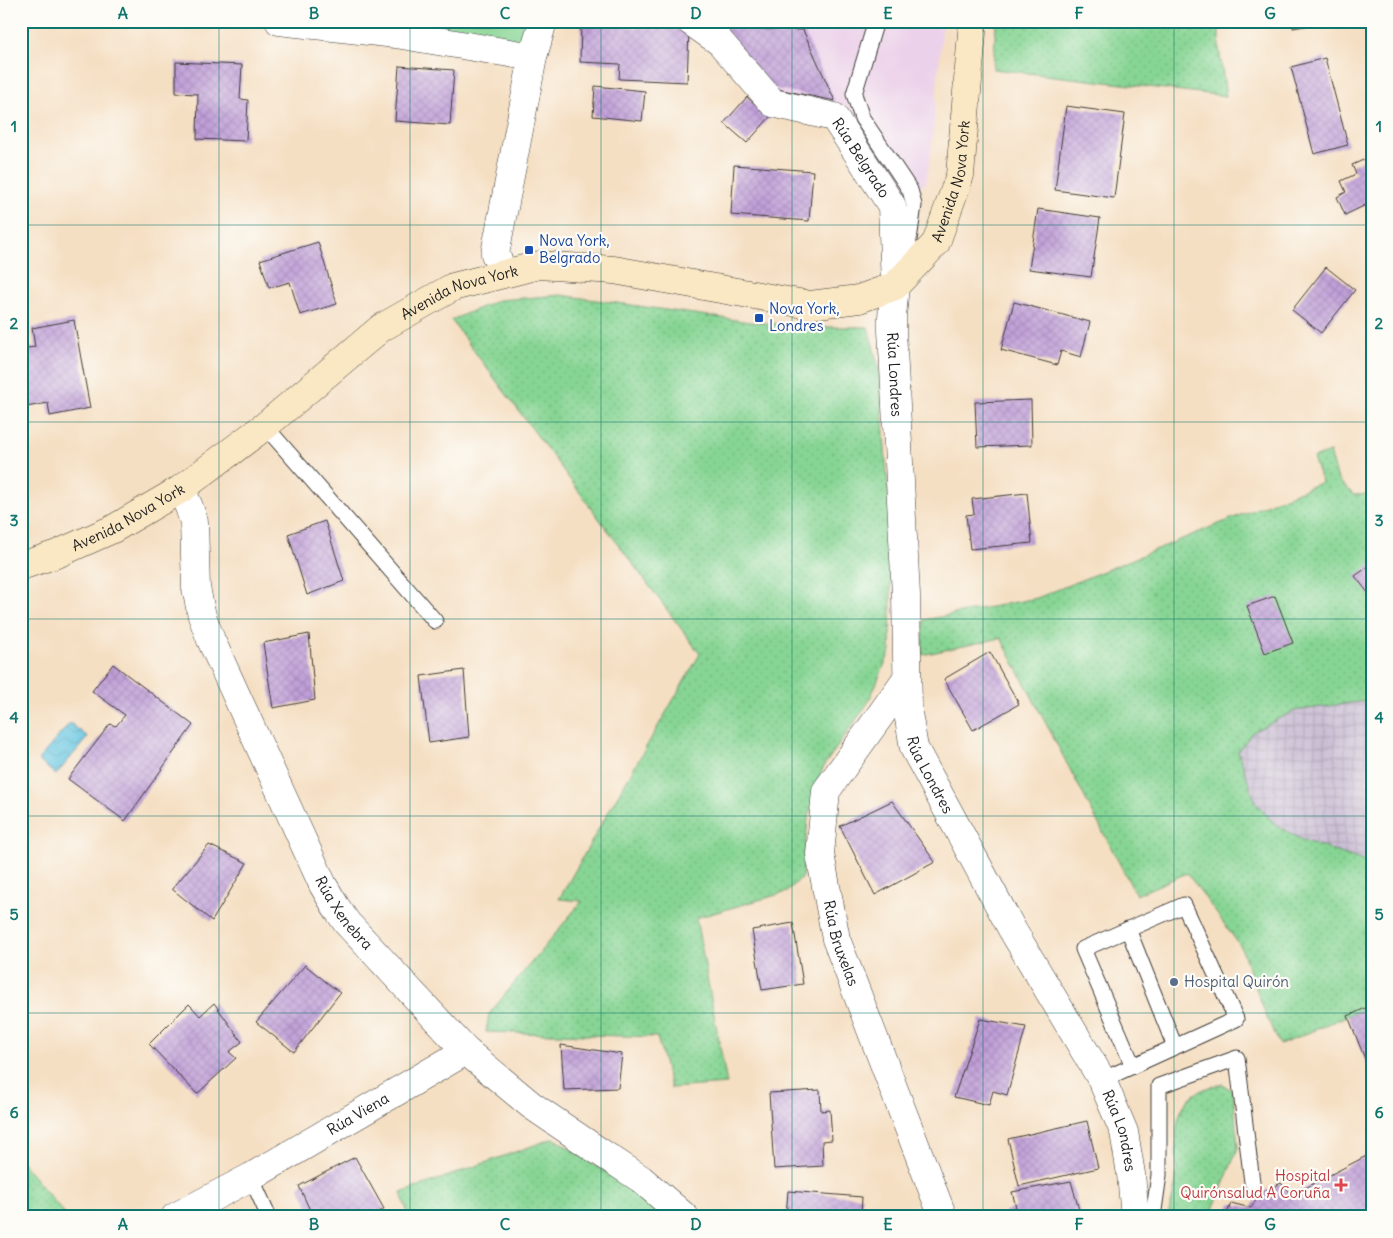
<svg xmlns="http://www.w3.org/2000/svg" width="1393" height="1238" viewBox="0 0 1393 1238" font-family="Delius,sans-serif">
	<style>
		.built { fill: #ecd1ea }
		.industrial { fill: url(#industrial-grid) }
		.grass { fill: url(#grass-dots); stroke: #527858 }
		.garden { fill: #87d594; stroke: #527858 }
		.water { fill: url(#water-waves); stroke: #3f707e }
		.building { fill: url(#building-cross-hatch) }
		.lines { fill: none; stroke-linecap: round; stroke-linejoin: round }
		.lane-casing { stroke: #3d3935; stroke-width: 17 }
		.street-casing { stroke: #3d3935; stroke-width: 29 }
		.secondary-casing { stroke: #3d3935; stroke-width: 29 }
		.lane { stroke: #fff; stroke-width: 15 }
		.street { stroke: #fff; stroke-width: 28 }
		.secondary { stroke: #fae7c3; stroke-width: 28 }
		.grid { fill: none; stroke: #0f766e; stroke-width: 1; stroke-opacity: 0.55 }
		.transit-dot { fill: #1a4fb4; stroke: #fdfcf7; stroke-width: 2 }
		.service-dot { fill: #5c6f8a; stroke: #fdfcf7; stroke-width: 2 }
		.health-dot { fill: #e0444e; stroke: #fdfcf7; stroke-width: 2 }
		.labels { text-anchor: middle; stroke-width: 4.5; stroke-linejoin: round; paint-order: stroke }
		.street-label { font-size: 15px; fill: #1c1c1c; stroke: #fdfcf7 }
		.transit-label { font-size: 15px; fill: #164399; stroke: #fdfcf7; text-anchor: start }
		.service-label { font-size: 15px; fill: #4e5e75; stroke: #fdfcf7; text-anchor: start }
		.health-label { font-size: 15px; fill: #be3a42; stroke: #fdfcf7; text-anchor: end }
		.neatline { fill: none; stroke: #0f766e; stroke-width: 2 }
		.grid-label { font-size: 16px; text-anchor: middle; font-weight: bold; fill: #0f766e }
	</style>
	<defs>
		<pattern id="industrial-grid" width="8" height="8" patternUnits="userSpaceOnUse" patternTransform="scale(1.25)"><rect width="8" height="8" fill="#cbbfd5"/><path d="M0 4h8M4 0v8" fill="none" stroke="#aea4b6"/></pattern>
		<pattern id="grass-dots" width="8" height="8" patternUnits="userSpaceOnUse" patternTransform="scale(1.25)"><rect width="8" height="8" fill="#87d594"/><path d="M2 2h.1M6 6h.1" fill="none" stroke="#74b67f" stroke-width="1.8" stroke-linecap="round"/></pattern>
		<pattern id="water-waves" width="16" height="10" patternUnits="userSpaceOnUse" patternTransform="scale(1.25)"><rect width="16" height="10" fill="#62c4e0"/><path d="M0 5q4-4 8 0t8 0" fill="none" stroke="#54a8c0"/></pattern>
		<pattern id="building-cross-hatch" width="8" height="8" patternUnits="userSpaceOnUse" patternTransform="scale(1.25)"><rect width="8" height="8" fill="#c09fd8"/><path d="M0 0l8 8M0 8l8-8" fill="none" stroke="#a488b9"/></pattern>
	</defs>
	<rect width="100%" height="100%" fill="#fdfcf7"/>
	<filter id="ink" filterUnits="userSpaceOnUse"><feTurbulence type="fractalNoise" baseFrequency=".02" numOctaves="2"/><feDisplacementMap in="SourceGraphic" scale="10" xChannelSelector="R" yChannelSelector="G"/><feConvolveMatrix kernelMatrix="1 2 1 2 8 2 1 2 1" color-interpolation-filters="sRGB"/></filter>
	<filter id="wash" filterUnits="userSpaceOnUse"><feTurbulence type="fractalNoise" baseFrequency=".0096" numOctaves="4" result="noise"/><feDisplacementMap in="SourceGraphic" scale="20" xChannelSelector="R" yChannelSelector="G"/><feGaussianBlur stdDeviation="1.12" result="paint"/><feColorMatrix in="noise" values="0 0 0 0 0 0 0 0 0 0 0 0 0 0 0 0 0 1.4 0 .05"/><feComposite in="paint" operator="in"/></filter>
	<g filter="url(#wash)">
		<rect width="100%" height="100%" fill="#f5dfc3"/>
		<!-- built -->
		<path class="built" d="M699 21H943L931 152 926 184 899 192 847 131 778 98Z"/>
		<!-- industrial -->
		<path class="industrial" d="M1372 700V864L1300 839 1275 824 1255 802 1238 751 1253 732 1294 711Z"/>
		<!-- grass -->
		<path class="grass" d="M996 21H1219V48L1226 96 993 69Z
			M561 295 750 322 817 327H868L879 369 892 541 890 652 868 703 823 767 808 819 802 877 787 892 696 918 727 1084 671 1088 657 1037 486 1032 489 1014 582 901 559 899 606 816 700 654 451 320 499 300Z
			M1330 452 1338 480 1354 495 1372 494V700L1294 711 1253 732 1238 751 1255 802 1275 824 1300 839 1372 864V1005L1280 1045 1266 1016 1241 947 1187 873 1136 895 1001 638 922 655 924 620 1037 598 1322 482 1313 458Z
			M1222 1084 1233 1091 1238 1148 1210 1217H1168C1170 1205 1175 1191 1176 1179 1179 1136 1164 1095 1222 1084Z
			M554 1138 621 1182 661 1217H409L401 1193Z
			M21 1161 67 1217H21Z"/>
		<!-- garden -->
		<path class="garden" d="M408 21H534L528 43 410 26Z"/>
		<!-- water -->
		<path class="water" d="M70 723 88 737 56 775 38 760Z"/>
		<g id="blocks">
			<!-- building -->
			<path class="building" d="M1292 21H1328V22L1293 28Z
				M581 24 689 30 687 82 619 79 620 64 580 62Z
				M721 28 803 30 835 101 773 88Z
				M1325 58 1348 145 1314 154 1291 67Z
				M176 62 242 65 240 99 248 100 246 141 197 139 198 94 176 93Z
				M399 66 454 70 450 125 395 121Z
				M595 86 645 91 642 121 593 116Z
				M747 97 770 117 747 143 724 123Z
				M1066 106 1125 114 1114 198 1055 190Z
				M1372 156V202L1345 215 1337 197 1346 192 1341 181 1356 174 1352 165Z
				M734 165 813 171 809 221 731 215Z
				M1038 209 1100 218 1091 277 1029 269Z
				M318 242 337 304 300 315 290 282 269 288 260 260Z
				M1326 267 1355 290 1321 333 1292 310Z
				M1014 302 1090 322 1081 357 1061 351 1057 365 1001 350Z
				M74 320 90 408 50 416 48 403 21 408V349L35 347 32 328Z
				M1031 400 1032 445 977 447 975 402Z
				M1027 493 1032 543 970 549 966 515 974 514 972 499Z
				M325 521 344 581 307 595 288 534Z
				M1372 564V598L1355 576Z
				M1275 596 1293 643 1265 653 1247 606Z
				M309 634 315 700 273 708 263 643Z
				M990 652 1019 704 973 730 944 679Z
				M113 664 193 725 125 821 68 779 110 724 116 726 125 715 92 691Z
				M464 670 469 737 429 743 421 676Z
				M892 801 935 862 875 895 840 826Z
				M209 845 247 863 212 921 172 889Z
				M793 923 803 984 762 990 752 930Z
				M305 965 340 993 294 1052 256 1022Z
				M214 1003 242 1042 229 1052 236 1058 197 1094 149 1044 189 1004 200 1016Z
				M1372 1005V1077L1348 1016Z
				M980 1019 1026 1027 1007 1095 993 1091 989 1105 954 1097Z
				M561 1045 622 1054 618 1088 564 1090Z
				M820 1090 821 1111 830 1110 832 1140 822 1141 823 1166 774 1169 769 1093Z
				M1087 1121 1098 1168 1019 1186 1008 1139Z
				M1372 1153V1217H1226L1231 1203 1251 1208 1260 1193 1281 1183 1289 1192 1305 1188Z
				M355 1157 384 1209 370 1217H313L299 1186Z
				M1071 1181 1081 1217H1006L1005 1211 1016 1207 1012 1192Z
				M788 1191 862 1197 861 1217H786Z"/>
		</g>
	</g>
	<g filter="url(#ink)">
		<use href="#blocks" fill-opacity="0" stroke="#3d3935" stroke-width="1"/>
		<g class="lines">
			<!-- lane casing -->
			<g class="lane-casing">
				<path id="lane" d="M876 21 854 94 862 118 910 190 914 205 908 247 918 261
					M265 426 435 621
					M1128 929 1175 1047
					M1102 1080 1236 1019 1184 905 1083 949 1133 1066
					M251 1177 269 1217
					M1153 1217 1159 1175V1086L1237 1058 1252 1182"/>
			</g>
			<!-- street casing -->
			<g class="street-casing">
				<g id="street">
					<path d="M279 21 396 34 533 57"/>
					<path id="s1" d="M690 21 720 42 773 103 834 117 892 206 895 286 892 317V330L906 595 908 713 914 748 1013 931 1102 1080 1124 1132 1131 1174 1135 1217"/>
					<path d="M504 273 495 254 533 57 543 21"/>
					<path id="s2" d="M181 489 189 507 194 522 196 588 202 616 211 640 323 885 336 907 347 923 466 1051 531 1105 594 1148 641 1179 685 1217"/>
					<path id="s3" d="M907 678 826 791 820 854 836 939 943 1217"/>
					<path id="s4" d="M175 1217 251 1177 466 1051"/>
				</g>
			</g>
			<!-- secondary casing -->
			<g class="secondary-casing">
				<g id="secondary">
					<path id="s5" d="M21 566 57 554 113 529 181 489 265 426 381 328 453 287 539 265 614 270 810 305 859 299 895 286 936 243 960 175 973 21"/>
				</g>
			</g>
			<!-- lane -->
			<use href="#lane" class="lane"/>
			<!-- street -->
			<use href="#street" class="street"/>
			<!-- secondary -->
			<use href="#secondary" class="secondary"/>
		</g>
	</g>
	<!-- grid -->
	<path class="grid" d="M219 21V1217M410 21V1217M601 21V1217M792 21V1217M983 21V1217M1174 21V1217M21 225H1372M21 422H1372M21 619H1372M21 816H1372M21 1013H1372"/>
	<!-- markers -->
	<g class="transit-dot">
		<rect x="524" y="245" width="10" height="10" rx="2.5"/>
		<rect x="754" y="313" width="10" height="10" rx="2.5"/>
	</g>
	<circle class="service-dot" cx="1174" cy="982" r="5"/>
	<path class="health-dot" d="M1338.5 1177.5h5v5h5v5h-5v5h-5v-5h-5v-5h5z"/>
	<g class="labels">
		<!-- street labels -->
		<g class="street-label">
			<text dy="5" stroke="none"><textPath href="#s1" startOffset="229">Rúa Belgrado</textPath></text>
			<text dy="5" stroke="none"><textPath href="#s5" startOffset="1092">Avenida Nova York</textPath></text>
			<text dy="5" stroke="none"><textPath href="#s5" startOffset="522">Avenida Nova York</textPath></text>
			<text dy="5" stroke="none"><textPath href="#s1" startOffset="455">Rúa Londres</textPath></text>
			<text dy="5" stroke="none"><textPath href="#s5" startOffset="118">Avenida Nova York</textPath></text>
			<text dy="5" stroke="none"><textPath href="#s1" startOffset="860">Rúa Londres</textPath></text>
			<text dy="5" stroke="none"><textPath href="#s2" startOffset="460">Rúa Xenebra</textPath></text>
			<text dy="5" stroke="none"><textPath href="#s3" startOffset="294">Rúa Bruxelas</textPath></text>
			<text dy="5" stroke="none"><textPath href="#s4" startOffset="210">Rúa Viena</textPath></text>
			<text dy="5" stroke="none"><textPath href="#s1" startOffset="1265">Rúa Londres</textPath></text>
		</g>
		<!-- transit labels -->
		<g class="transit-label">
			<text x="539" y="246">Nova York,<tspan x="539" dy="17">Belgrado</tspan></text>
			<text x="769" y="314">Nova York,<tspan x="769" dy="17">Londres</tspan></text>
		</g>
		<!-- service labels -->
		<g class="service-label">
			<text x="1184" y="987">Hospital Quirón</text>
		</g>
		<!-- health labels -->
		<g class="health-label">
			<text x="1330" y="1181">Hospital<tspan x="1330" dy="17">Quirónsalud A Coruña</tspan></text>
		</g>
	</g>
	<!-- margin -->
	<rect width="1393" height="1238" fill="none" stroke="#fdfcf7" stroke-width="55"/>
	<rect x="28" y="28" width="1338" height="1182" class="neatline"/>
	<g class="grid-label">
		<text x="123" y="19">A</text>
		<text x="314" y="19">B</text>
		<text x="505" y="19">C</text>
		<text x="696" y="19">D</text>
		<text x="888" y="19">E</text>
		<text x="1079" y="19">F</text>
		<text x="1270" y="19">G</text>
		<text x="14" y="132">1</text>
		<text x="1379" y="132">1</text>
		<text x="14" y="329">2</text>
		<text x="1379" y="329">2</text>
		<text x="14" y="526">3</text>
		<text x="1379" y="526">3</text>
		<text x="14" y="723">4</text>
		<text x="1379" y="723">4</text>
		<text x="14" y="920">5</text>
		<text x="1379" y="920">5</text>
		<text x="14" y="1118">6</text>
		<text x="1379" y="1118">6</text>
		<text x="123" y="1230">A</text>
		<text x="314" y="1230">B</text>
		<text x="505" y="1230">C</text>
		<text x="696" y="1230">D</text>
		<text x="888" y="1230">E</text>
		<text x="1079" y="1230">F</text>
		<text x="1270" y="1230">G</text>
	</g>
</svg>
